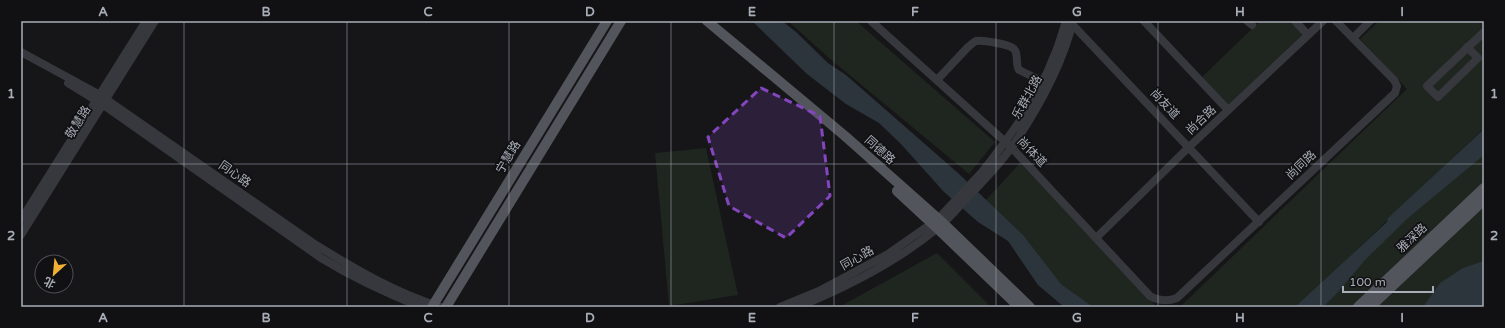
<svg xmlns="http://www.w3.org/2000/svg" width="1505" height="328" viewBox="0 0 1505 328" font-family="'Varela Round','Noto Sans SC',sans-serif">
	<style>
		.green { fill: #1e261f }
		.water { fill: #2c353c }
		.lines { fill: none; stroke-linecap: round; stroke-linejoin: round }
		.minor { stroke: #37383d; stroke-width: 8 }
		.major { stroke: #53555c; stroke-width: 10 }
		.marked { fill: #8446be; fill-opacity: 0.2; stroke: #8446be; stroke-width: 3; stroke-dasharray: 8 5; stroke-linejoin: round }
		.grid { fill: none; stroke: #a8adb8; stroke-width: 1; stroke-opacity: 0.55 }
		.labels { text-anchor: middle; stroke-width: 3.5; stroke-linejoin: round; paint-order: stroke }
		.street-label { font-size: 12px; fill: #a8adb8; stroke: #111113 }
		.neatline { fill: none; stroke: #a8adb8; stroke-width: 1.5 }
		.grid-label { font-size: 13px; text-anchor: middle; font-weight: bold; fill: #a8adb8 }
	</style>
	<rect width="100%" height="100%" fill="#161618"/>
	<!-- green -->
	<path class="green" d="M788 21H856L995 142 969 174 829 58Z
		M1260 21H1290L1303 34 1228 105 1202 77Z
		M1379 21H1484V128L1297 307H1091L1061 284 986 200 1020 163 1155 305 1180 307 1407 89 1360 39Z
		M1484 141V307H1308Z
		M706 148 738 295 669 306 655 153Z
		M937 253 991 307H839Z"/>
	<!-- water -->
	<path class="water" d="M752 21H782L796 32 828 63 846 75 958 173 1023 235 1061 284 1093 307H1064L1038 285 1008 241 978 222 944 192 901 144 879 123 846 104 807 74Z
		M1484 129V155L1408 218 1365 260 1339 291 1323 307H1295L1387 222 1388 218Z
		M1484 261V307H1423L1440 283 1463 268Z"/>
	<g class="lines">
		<!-- minor -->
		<path class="minor" d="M871 21 1011 147 1150 296C1159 301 1167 302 1177 298L1395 93 1397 86 1394 80 1336 21
			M1144 21 1228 110
			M1247 21 1252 25
			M1295 21 1308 35
			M1070 22 1259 222
			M1353 38 1370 21
			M1467 47 1478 58 1438 97 1427 86 1484 32
			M21 52 100 95 316 245C355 269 396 293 441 307
			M937 80 968 47C971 45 973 42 976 41 982 40 1009 44 1014 49 1019 54 1015 64 1019 70L1046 83
			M68 83 102 104 321 258C354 278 386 293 421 307
			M985 174 982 172C1010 136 1038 99 1054 56 1059 45 1062 33 1066 21
			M21 220 146 21
			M21 235 155 21
			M1096 238 1189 147 1323 21
			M780 307 819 291 888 254 938 219 982 172
			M798 307C847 287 898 261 939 227 950 218 959 206 969 196 985 179 1003 161 1016 141 1040 105 1063 63 1073 21"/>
		<!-- major -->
		<path class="major" d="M707 21 845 136 943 223 1030 307
			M897 191 937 228 1019 307
			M432 307 607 21
			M446 307 621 21
			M1358 307 1484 188
			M1370 307 1484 200"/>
	</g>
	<!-- marked area -->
	<path class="marked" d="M761 88 820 116 830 196 786 238 729 206 708 137Z"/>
	<!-- grid -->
	<path class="grid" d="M184 21V307M347 21V307M509 21V307M671 21V307M834 21V307M996 21V307M1158 21V307M1321 21V307M21 164H1484"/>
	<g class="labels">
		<!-- street labels -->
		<g class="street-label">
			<text transform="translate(1027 97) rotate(-61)" y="4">乐群北路</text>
			<text transform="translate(1165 104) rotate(47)" y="4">尚友道</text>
			<text transform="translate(1201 120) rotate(-43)" y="4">尚合路</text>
			<text transform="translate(78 122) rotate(-58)" y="4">敬慧路</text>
			<text transform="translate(880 150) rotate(42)" y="4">同德路</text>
			<text transform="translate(1032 152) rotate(46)" y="4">尚体道</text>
			<text transform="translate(508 157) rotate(-59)" y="4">宁慧路</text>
			<text transform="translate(1301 165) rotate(-43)" y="4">尚同路</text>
			<text transform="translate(235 174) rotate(35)" y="4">同心路</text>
			<text transform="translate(1412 238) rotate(-43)" y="4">雅深路</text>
			<text transform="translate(857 258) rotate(-29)" y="4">同心路</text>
		</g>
	</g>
	<!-- border -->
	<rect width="1505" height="328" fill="none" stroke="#111113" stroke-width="44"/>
	<!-- north arrow -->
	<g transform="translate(54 274) rotate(207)"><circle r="19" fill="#111113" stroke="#4d4f55"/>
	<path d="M0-3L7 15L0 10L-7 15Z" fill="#f2b134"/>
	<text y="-6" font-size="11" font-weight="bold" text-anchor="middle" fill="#a8adb8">北</text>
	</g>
	<!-- scale -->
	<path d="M1343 286v6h90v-6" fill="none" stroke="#a8adb8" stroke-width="2"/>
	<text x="1349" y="286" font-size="12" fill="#a8adb8" stroke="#111113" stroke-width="3" paint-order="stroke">100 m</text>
	<rect x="22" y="22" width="1461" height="284" class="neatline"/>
	<g class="grid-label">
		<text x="103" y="16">A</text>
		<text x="266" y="16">B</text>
		<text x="428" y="16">C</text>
		<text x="590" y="16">D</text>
		<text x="752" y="16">E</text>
		<text x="915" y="16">F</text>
		<text x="1077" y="16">G</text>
		<text x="1240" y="16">H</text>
		<text x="1402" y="16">I</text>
		<text x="11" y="98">1</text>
		<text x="1494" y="98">1</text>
		<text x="11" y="240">2</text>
		<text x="1494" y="240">2</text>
		<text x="103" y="322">A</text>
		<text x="266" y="322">B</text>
		<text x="428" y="322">C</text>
		<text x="590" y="322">D</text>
		<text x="752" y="322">E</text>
		<text x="915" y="322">F</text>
		<text x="1077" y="322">G</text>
		<text x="1240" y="322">H</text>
		<text x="1402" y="322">I</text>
	</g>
</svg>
